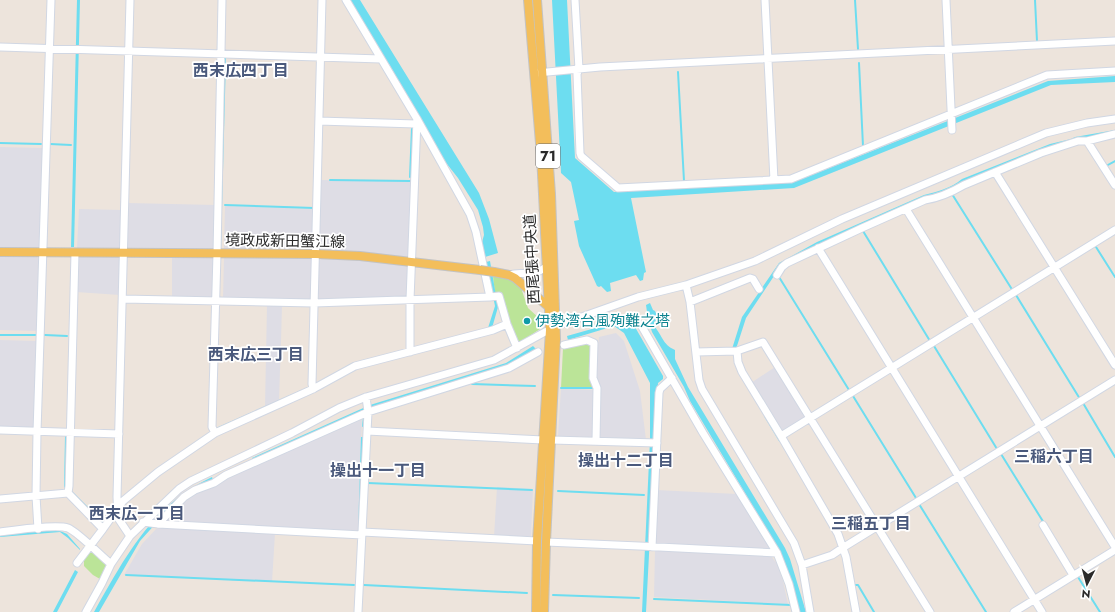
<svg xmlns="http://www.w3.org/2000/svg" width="1115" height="612" viewBox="0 0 1115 612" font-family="Jost,'Noto Sans JP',sans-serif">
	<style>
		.industrial { fill: #dedde5 }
		.green { fill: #bbe498 }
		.water { fill: #6dddf0 }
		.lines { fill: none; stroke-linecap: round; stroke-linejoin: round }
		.stream { stroke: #6dddf0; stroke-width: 2 }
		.minor-casing { stroke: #d1d7e3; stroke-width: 9 }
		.major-casing { stroke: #c3c3c3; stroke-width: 10 }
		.minor { stroke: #fff; stroke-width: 7 }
		.major { stroke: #f3be5b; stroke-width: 8 }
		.major-bridge-casing { stroke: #c3c3c3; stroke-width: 10; stroke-linecap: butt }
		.major-bridge { stroke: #f3be5b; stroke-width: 8 }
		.culture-dot { fill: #0f9aa8; stroke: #fff; stroke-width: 1.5 }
		.labels { text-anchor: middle; stroke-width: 3.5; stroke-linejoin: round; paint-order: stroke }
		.shield { fill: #fff; stroke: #6a6a6a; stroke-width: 1 }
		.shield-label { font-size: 14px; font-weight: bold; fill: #2a2a2a }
		.street-label { font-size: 15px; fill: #2a2a2a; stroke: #fff }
		.culture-label { font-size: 15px; fill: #0d838f; stroke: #fff; text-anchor: start }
		.neighbourhood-label { font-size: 16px; font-weight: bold; fill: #4a597c; stroke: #fff }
	</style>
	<rect width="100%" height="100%" fill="#ede4dc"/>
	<!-- industrial -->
	<path class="industrial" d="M0 147 42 148 43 149 40 246 38 249H0Z
		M320 180 412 181 409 255 407 257 361 253 322 251 318 248Z
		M127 203 216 205 215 249 213 250H129L127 248Z
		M225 206 314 209 313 248 310 250H226L224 248Z
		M79 209 122 210 121 247 118 250H78L77 248Z
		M0 257H37L40 260 37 331 0 330Z
		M79 257H118L121 260 120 295 76 292 77 260Z
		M172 257 214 258 213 297 172 296Z
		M224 257 311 258 313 260 311 301 223 299Z
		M322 259 359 260 408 264 410 268 409 298 318 301V261Z
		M267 305 282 306 281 341 279 400 265 407Z
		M616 333 624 341 640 391 646 440 597 438 599 390 595 370 599 337Z
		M0 340 37 341 35 427 33 429 0 428Z
		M775 367 806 417 782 434 751 383Z
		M561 388 594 390 593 437 558 436Z
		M362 417 358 531 164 522 184 499 225 477Z
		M497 487 533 489 531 536H522L521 538 494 537Z
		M656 490 737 494 771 549 654 544Z
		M162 527 275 533 272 582 124 575 142 544 156 529Z
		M655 550 771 556 777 564 783 581 788 604 654 597Z"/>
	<!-- green -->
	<path class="green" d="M493 276 512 280 521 288 528 308 540 319V329L519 343 509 324 501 295 495 293Z
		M582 343H586L590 345 592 348 594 388H561L563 348Z
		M90 550 106 565 100 579 93 575 84 566V559Z"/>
	<!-- water -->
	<path class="water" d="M77 0H80L74 247H71Z
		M349 0H360L479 193 489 219 498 253 485 257 482 242 484 235 483 227 478 210 458 178 443 159 389 64 386 62Z
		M552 0H567L575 158 614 192 794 182 1048 81 1115 76V82L1051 85 794 188 631 198 646 272 644 273 643 280 640 281 636 275 610 283 611 291 607 292 601 286 599 287 597 286 579 246 574 221 579 220 571 182 561 173Z
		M223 57H226L221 248H219Z
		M1115 130V132L1053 148 780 267 746 318 736 349H732L742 317 779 263 817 242 924 195C937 192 951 188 962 179L1050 144 1071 139 1075 137Z
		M490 261 498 307 492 328 356 364 310 388 216 429 121 500 120 499 156 469 216 428 315 384 352 363 488 328 495 306 486 262Z
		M650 303 653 310 655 311 658 318 654 322V326C663 336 662 344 675 350V359L688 387 785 548 790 559 806 612H799L779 550 690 401 684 387 652 332 646 312H647L646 305Z
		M619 315 622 321H624L629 325 635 327 663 376V379L658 383 646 612H642L650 440V383L624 333 614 326 568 340 567 336 613 323V317Z
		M533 346 536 349 507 366 371 408 253 461 252 458 370 405 506 363Z
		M65 436H68L67 486 105 524 103 525 64 487Z
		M361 437H364L360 531H358Z
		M212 477 213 480 198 487 158 521 140 541 99 612H94C125 557 152 505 212 477Z
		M58 530 67 534 80 549V550L68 538 60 532 0 537V534Z
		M75 570 78 572 57 612H53Z"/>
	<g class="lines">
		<!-- stream -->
		<path class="stream" d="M855 0 858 49
			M1035 0 1037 41
			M859 63 863 146
			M678 72 684 181
			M0 143 41 144
			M50 144 71 145
			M1106 166 1115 161
			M410 177 412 128
			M330 180 410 181
			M952 194 1013 291
			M225 205 314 208
			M863 231 930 341
			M1096 247 1115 277
			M779 277 849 390
			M1016 295 1080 399
			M0 335H37
			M45 335 67 336
			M934 346 997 449
			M472 384 535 386
			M561 388H594
			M853 396 916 498
			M1083 403 1115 457
			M765 416 780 441
			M363 426 364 417
			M1001 454 1044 523
			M368 483 532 490
			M558 491 644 495
			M919 504 986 612
			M126 575 354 585
			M1078 577 1100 612
			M364 585 527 593
			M855 585H858L874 612
			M553 595 639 598
			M654 599 791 605"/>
		<!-- minor casing -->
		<g class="minor-casing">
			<path id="minor" d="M130 0 117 497 118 518 130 536
				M346 0 417 119 470 214 476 232 490 297
				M575 0 579 69 577 74 580 153 581 156 618 188 791 179 1047 75 1115 71
				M765 0 774 180
				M946 0 952 130
				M0 47 381 59
				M537 73 600 67 1115 41
				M319 121 416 124
				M1087 141 1115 185
				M995 172 1115 365
				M906 209 1115 547
				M818 248 1042 612
				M509 275C524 270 530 279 546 267
				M777 275 782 267 787 263 862 228 925 200C939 198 952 192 964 185L1041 153 1078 141H1087L1115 134
				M686 285 690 302 699 380 702 389 794 543 802 565 810 612
				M123 299 314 303 490 297 499 296 507 324 517 348
				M690 302 750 278 753 279 759 289
				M641 325 703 433 777 553 789 584 796 612
				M564 345 587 340 594 343 593 378 597 388 596 441
				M737 351 738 362 742 372 781 436 838 534 846 557 856 612
				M410 352V300L417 119
				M696 352 737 351 763 342 930 612
				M313 389 312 384 322 0
				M0 430 119 434
				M367 431 543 440
				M215 433 212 427 217 254 222 0
				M781 436 1115 230
				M552 440 657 443
				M68 493 69 486 75 253
				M68 493 103 529
				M0 499 68 493
				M143 522 158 524 362 535
				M158 524 184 497 195 490 214 483 226 475 368 412 509 368 538 352
				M1043 525 1073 575
				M38 529 36 496 37 432 51 0
				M0 532C15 530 56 524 68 528 78 532 101 556 111 564
				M362 532 537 541
				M546 542 639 546 777 553
				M652 547 659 393 660 389 672 378
				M77 563 103 529 123 501 158 472 215 433 313 389 355 366 493 330 507 324
				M802 565 832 555 844 547 1115 380
				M86 612 102 583 111 564 130 536 179 489 191 481 292 433 339 408 366 397 494 360 556 326 638 297 686 285 755 261 842 219 1046 133 1087 123 1115 119
				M358 612 368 412 366 397
				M1014 612 1115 550"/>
		</g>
		<!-- major casing -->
		<g class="major-casing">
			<path id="major" d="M528 0 541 155 550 330 537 541 536 612
				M537 0 551 194 556 339 546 542 544 612
				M0 252 316 254 360 256 480 270
				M494 272 509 275 515 278 550 308"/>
		</g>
		<!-- minor -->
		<use href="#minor" class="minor"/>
		<!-- major -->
		<use href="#major" class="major"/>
		<!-- major-bridge casing -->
		<g class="major-bridge-casing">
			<path id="major-bridge" d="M480 270 494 272"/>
		</g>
		<!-- major-bridge -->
		<use href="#major-bridge" class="major-bridge"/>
	</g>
	<!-- markers -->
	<circle class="culture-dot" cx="527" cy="321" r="4"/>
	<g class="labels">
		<!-- shield labels -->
		<rect class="shield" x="536" y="144" width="24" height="24" rx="3"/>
		<g class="shield-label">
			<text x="548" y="161">71</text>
		</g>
		<!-- street labels -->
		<g class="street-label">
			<text transform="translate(285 241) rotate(1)" y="5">境政成新田蟹江線</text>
			<text transform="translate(532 259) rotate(-93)" y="5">西尾張中央道</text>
		</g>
		<!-- culture labels -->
		<g class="culture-label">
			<text x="535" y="326">伊勢湾台風殉難之塔</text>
		</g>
		<!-- neighbourhood labels -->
		<g class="neighbourhood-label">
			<text x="241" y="76">西末広四丁目</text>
			<text x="256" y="360">西末広三丁目</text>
			<text x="1054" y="462">三稲六丁目</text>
			<text x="626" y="466">操出十二丁目</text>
			<text x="378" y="476">操出十一丁目</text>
			<text x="137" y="519">西末広一丁目</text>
			<text x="871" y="529">三稲五丁目</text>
		</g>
	</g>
	<!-- north arrow -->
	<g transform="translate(1087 584) rotate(186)" stroke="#ffffff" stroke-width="3" paint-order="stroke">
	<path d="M0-3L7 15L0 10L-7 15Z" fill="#2a2a2a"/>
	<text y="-6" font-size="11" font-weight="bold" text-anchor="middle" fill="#2a2a2a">N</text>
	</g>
</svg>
